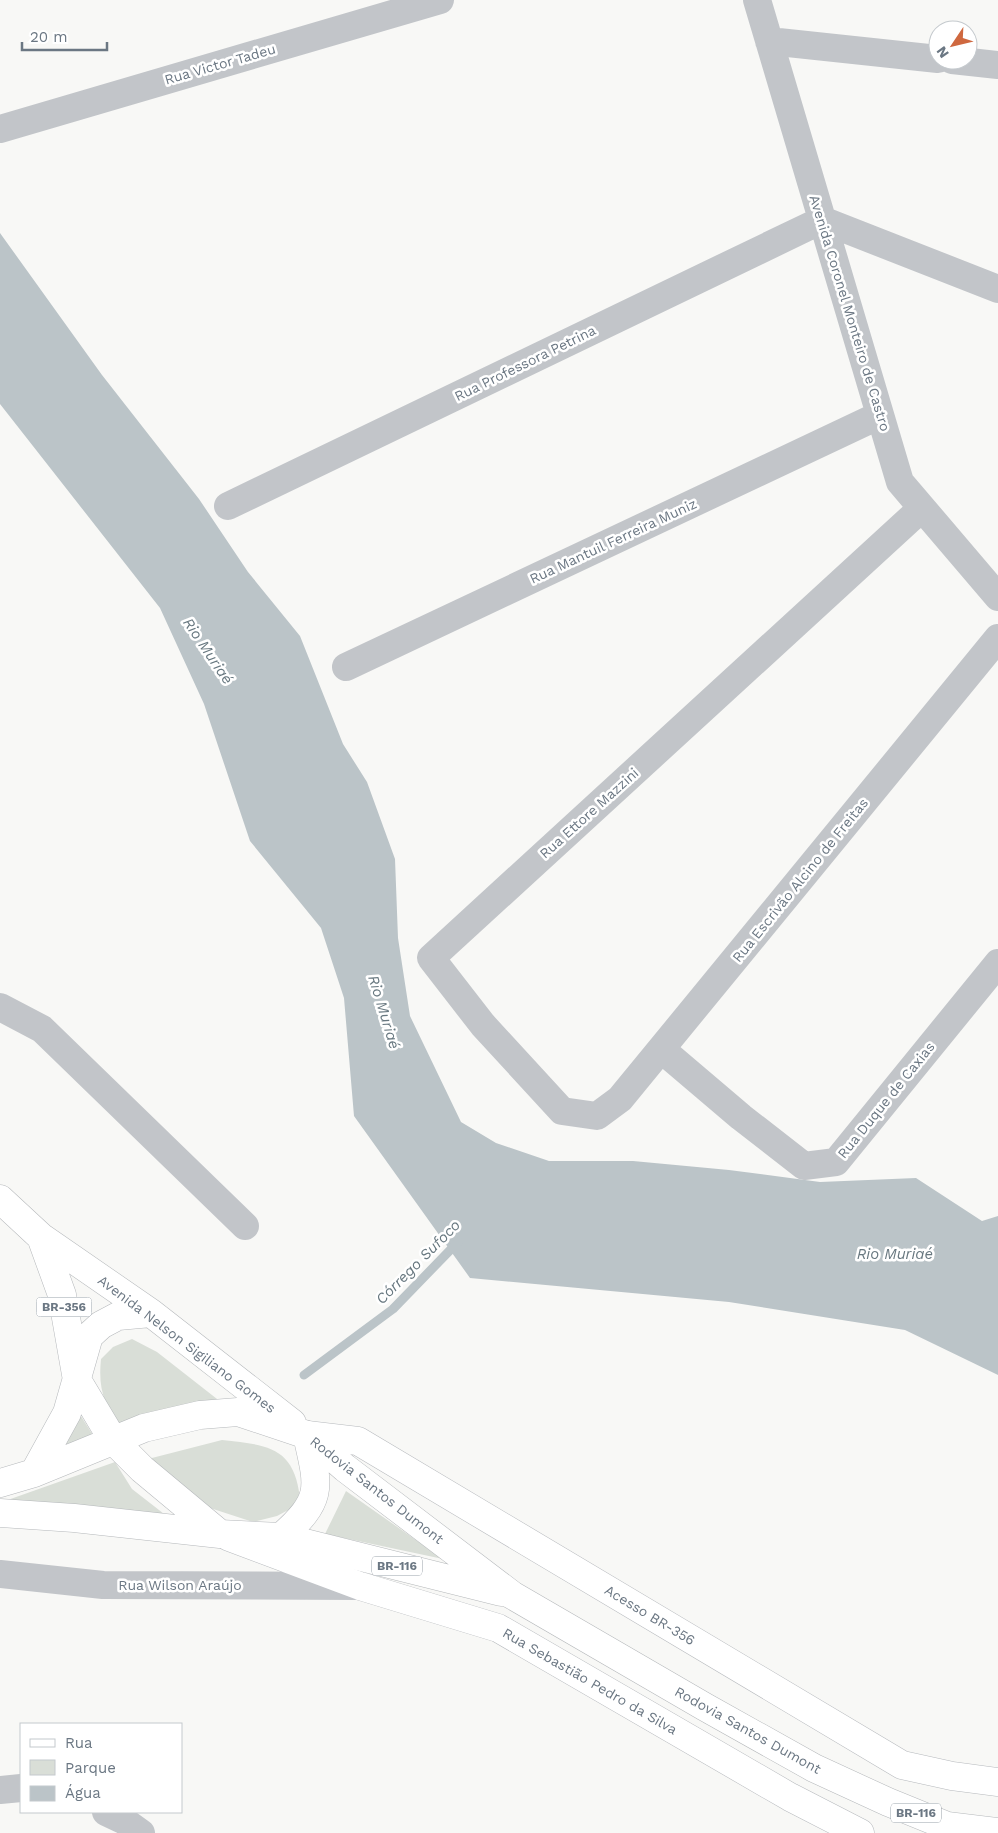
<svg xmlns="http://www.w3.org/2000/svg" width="998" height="1833" viewBox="0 0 998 1833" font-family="'Work Sans',sans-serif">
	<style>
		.green { fill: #d9ded7 }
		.water { fill: #bbc4c8 }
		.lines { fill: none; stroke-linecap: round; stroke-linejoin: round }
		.stream { stroke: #bbc4c8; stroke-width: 9 }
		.major-casing { stroke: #b6b9bd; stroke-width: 29 }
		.highway-casing { stroke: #b5b8bb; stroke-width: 29 }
		.minor { stroke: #c2c5c9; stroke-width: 28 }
		.major { stroke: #fff; stroke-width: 28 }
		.highway { stroke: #fff; stroke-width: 28 }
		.labels { text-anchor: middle; stroke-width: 5; stroke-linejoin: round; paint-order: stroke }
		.shield { fill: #fff; stroke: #97a0a8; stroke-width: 1 }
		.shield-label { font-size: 12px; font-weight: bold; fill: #6b7783 }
		.street-label { font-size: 14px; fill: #6b7783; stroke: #fff }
		.water-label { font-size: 15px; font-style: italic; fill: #67777f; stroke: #fff }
	</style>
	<rect width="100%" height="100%" fill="#f8f8f6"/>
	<!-- green -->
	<path class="green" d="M132 1339 157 1352 226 1406 121 1428C104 1403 98 1390 101 1359L113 1347Z
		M79 1413 94 1437 60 1451Z
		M222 1440C267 1445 294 1446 300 1498L292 1508 277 1516 253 1522 207 1507 148 1459Z
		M115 1462 132 1489 168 1517 2 1502Z
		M346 1491 443 1559 325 1534Z"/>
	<!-- water -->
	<path class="water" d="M0 233 102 375 199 499 248 572 300 636 343 744 367 782 395 859 398 938 410 1016 461 1122 496 1143 549 1161H633L729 1170 820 1182 916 1178 982 1221 998 1216V1375L905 1330 729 1302 470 1278 354 1116 344 998 321 928 250 841 204 704 160 608 0 404Z"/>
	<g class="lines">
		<!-- stream -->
		<path class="stream" d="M304 1375 393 1309 458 1242"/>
		<!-- major casing -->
		<g class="major-casing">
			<path id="major" d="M307 1435 358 1441 902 1765 952 1776 998 1782
				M229 1537 360 1586 498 1628 790 1797 860 1833"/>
		</g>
		<!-- highway casing -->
		<g class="highway-casing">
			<path id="highway" d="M0 1199 41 1237 151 1313 292 1423
				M41 1237 62 1295 77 1380 113 1440 142 1469 220 1534
				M34 1473 67 1413 89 1336 101 1325 118 1316 151 1313
				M0 1483 34 1473 144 1428 200 1415 238 1412 307 1435 345 1468 512 1595 705 1707 814 1768 888 1802 947 1826 998 1832
				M0 1513 74 1518 220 1534 281 1537 501 1592
				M281 1537C324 1499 319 1488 307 1435"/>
		</g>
		<!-- minor -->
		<path class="minor" d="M757 0 900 482 998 597
			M769 41 938 59
			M952 60 998 65
			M0 129 440 0
			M822 220 998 289
			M228 506 822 220
			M922 508 431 958 483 1025 562 1111 597 1116 620 1099 998 638
			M346 667 880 415
			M0 1007 42 1029 245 1226
			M661 1049 741 1117 804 1166 836 1162 998 963
			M0 1574 103 1585 358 1586
			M0 1790 21 1788
			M106 1812 123 1820 141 1833"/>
		<!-- major -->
		<use href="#major" class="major"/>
		<!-- highway -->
		<use href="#highway" class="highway"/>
	</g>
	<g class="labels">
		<!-- shield labels -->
		<g class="shield">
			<rect x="36.5" y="1297.5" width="55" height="19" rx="4"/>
			<rect x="372" y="1556.5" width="50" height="19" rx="4"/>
			<rect x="891" y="1803.5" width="50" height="19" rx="4"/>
		</g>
		<g class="shield-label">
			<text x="64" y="1311">BR-356</text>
			<text x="397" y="1570">BR-116</text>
			<text x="916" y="1817">BR-116</text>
		</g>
		<!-- street labels -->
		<g class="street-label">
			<text transform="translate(220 64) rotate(-16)" y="5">Rua Victor Tadeu</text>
			<text transform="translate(850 313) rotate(73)" y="5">Avenida Coronel Monteiro de Castro</text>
			<text transform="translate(525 363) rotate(-26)" y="5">Rua Professora Petrina</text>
			<text transform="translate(613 541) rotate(-25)" y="5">Rua Mantuil Ferreira Muniz</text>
			<text transform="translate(589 813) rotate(-42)" y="5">Rua Ettore Mazzini</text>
			<text transform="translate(800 880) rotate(-51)" y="5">Rua Escrivão Alcino de Freitas</text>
			<text transform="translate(886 1100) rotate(-51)" y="5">Rua Duque de Caxias</text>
			<text transform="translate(187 1344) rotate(37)" y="5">Avenida Nelson Sigiliano Gomes</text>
			<text transform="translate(377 1490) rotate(38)" y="5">Rodovia Santos Dumont</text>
			<text x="180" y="1590">Rua Wilson Araújo</text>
			<text transform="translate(650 1615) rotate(31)" y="5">Acesso BR-356</text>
			<text transform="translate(590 1681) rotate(30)" y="5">Rua Sebastião Pedro da Silva</text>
			<text transform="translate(748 1730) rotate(29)" y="5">Rodovia Santos Dumont</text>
		</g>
		<!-- water labels -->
		<g class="water-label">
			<text transform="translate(208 651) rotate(56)" y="5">Rio Muriaé</text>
			<text transform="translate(384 1012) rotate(73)" y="5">Rio Muriaé</text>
			<text x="895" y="1259">Rio Muriaé</text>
			<text transform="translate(418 1262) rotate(-45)" y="5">Córrego Sufoco</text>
		</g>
	</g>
	<!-- legend -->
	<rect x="20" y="1723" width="162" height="90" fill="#ffffff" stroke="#c4c9cd"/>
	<rect x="30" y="1739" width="25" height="8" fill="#ffffff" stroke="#c4c9cd"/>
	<text x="65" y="1748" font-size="15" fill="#6b7783">Rua</text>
	<rect x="30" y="1760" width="25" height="15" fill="#d9ded7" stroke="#c4c9cd"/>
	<text x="65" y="1773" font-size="15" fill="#6b7783">Parque</text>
	<rect x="30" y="1786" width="25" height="15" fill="#bbc4c8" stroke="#c4c9cd"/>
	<text x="65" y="1798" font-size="15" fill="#6b7783">Água</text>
	<!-- north arrow -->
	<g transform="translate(953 45) rotate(235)"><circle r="24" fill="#ffffff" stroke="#c4c9cd"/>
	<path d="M0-4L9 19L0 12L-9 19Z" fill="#cf683f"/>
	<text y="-8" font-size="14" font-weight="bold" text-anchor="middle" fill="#6b7783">N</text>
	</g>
	<!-- scale -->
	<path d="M22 42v8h85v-8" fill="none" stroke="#6b7783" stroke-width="2.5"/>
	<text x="30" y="42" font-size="15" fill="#6b7783" stroke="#ffffff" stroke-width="4" paint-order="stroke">20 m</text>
</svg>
